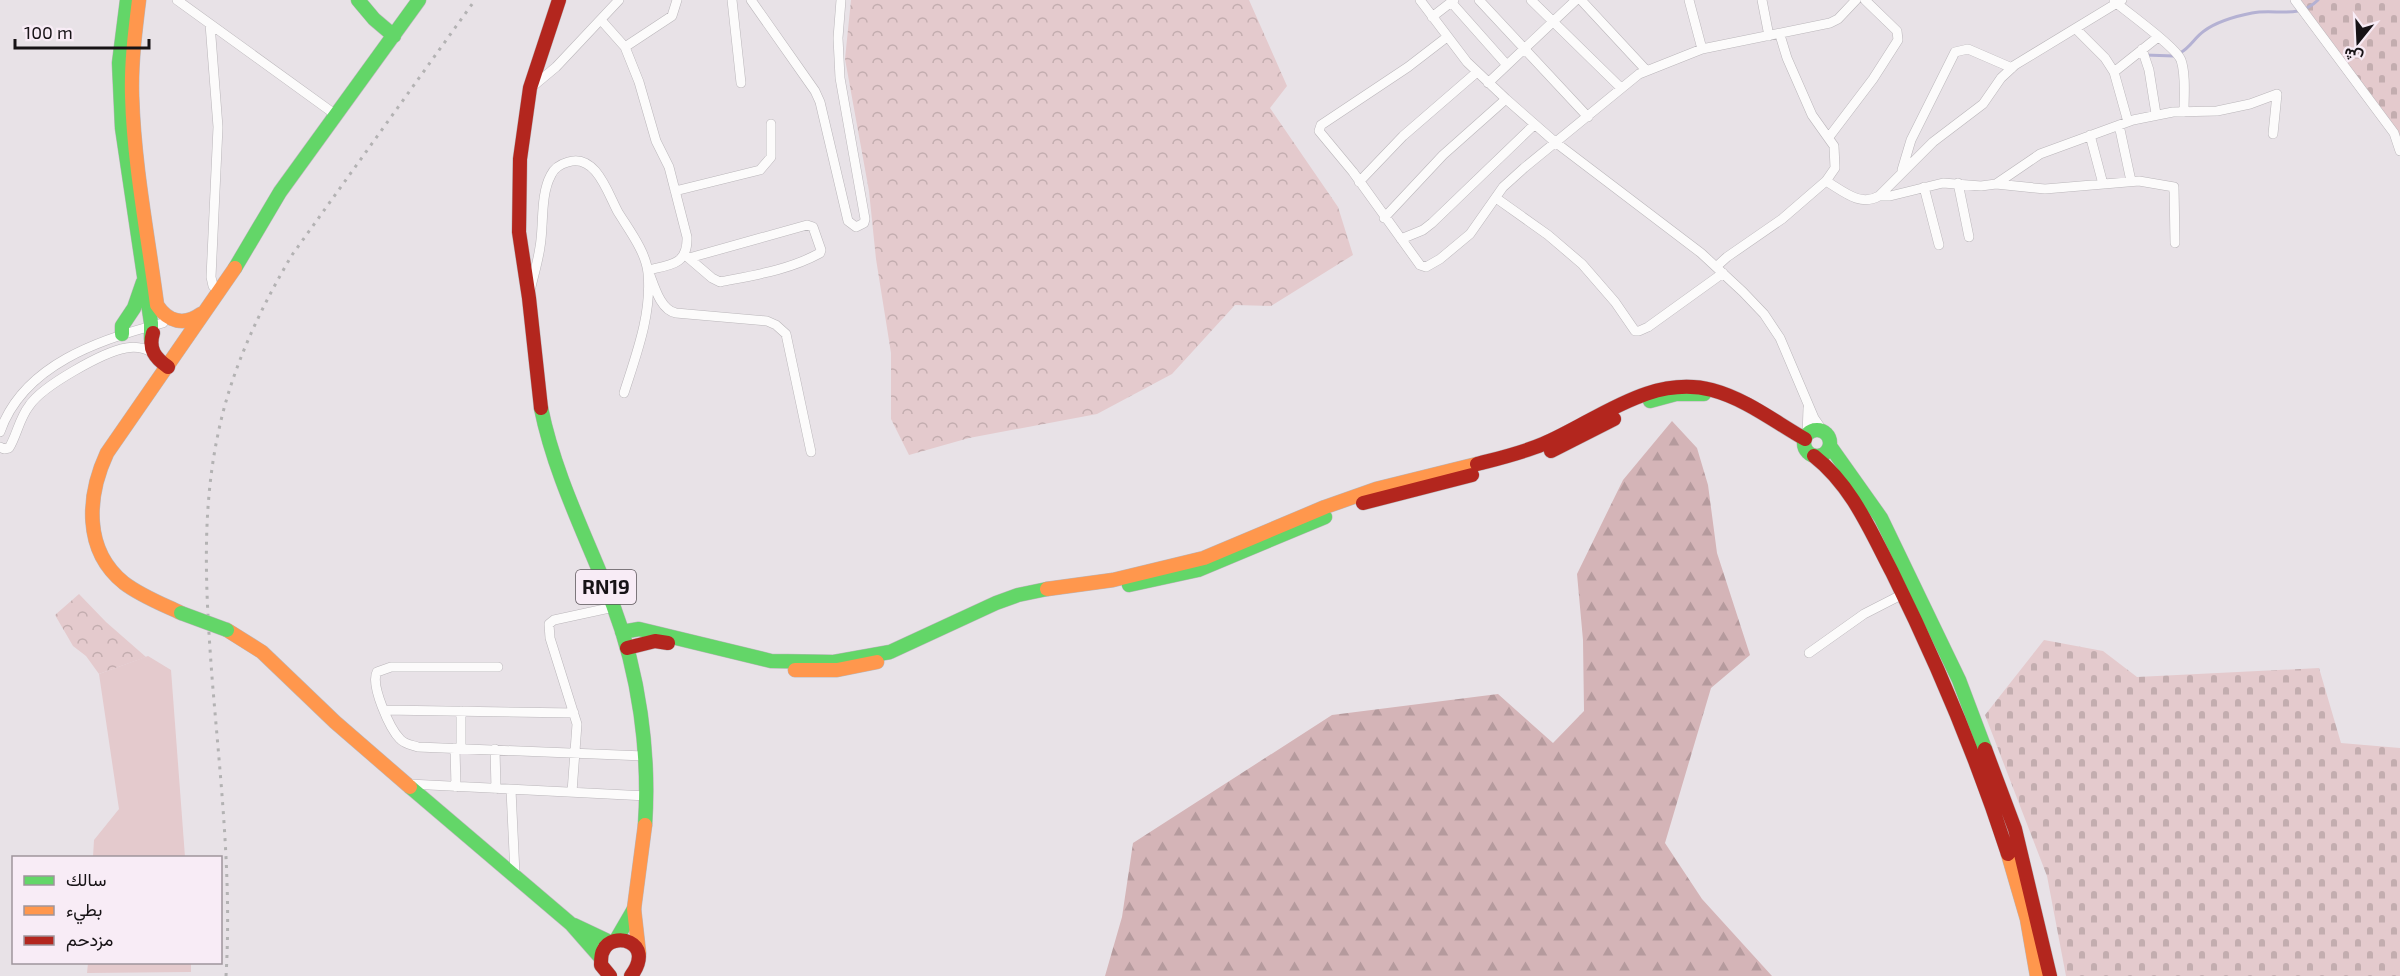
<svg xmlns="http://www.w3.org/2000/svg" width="2400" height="976" viewBox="0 0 2400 976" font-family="'Exo 2',Vazirmatn,sans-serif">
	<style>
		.forest { fill: url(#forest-firs) }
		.cemetery { fill: url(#cemetery-stones) }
		.park { fill: url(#park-crowns) }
		.garden { fill: #e4cacd }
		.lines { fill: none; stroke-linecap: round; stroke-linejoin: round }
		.stream { stroke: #b4b1d3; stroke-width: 3 }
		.street-casing { stroke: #bab6ba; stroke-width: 10 }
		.fast-casing { stroke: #bab6ba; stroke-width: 15 }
		.slow-casing { stroke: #bab6ba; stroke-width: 15 }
		.jam-casing { stroke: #bab6ba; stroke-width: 15 }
		.street { stroke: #fcfbfb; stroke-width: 9 }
		.fast { stroke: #63d668; stroke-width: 14 }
		.slow { stroke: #ff974d; stroke-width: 14 }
		.jam { stroke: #b3261e; stroke-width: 14 }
		.rail { stroke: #b3b2b3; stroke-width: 3; stroke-dasharray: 3 6; stroke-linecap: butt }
		.fast-bridge-casing { stroke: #bab6ba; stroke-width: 15; stroke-linecap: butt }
		.fast-bridge { stroke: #63d668; stroke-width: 14 }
		.labels { text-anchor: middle; stroke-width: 4.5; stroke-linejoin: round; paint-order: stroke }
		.shield { fill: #f8ecf6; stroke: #5a5459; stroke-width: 1.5 }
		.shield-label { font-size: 20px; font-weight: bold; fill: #171316 }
	</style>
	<defs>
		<pattern id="forest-firs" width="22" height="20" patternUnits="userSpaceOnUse" patternTransform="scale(1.5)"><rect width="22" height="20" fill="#d4b4b7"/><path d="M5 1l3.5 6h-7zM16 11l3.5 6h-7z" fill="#b59a9d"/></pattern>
		<pattern id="cemetery-stones" width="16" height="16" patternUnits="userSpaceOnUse" patternTransform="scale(1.5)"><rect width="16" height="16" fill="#e4cacd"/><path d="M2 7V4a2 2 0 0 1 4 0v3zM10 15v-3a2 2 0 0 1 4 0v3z" fill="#c3adaf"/></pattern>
		<pattern id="park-crowns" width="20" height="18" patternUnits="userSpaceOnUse" patternTransform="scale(1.5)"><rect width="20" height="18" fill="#e4cacd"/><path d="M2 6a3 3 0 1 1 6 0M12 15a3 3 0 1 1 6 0" fill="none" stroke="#c3adaf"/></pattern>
	</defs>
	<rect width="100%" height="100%" fill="#e8e2e7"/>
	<!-- forest -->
	<path class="forest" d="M1672 421 1697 448 1708 485 1717 553 1750 655 1711 688 1665 843 1702 899 1772 976H1105L1122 917 1133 843 1332 715 1498 694 1553 743 1584 711 1583 640 1577 574 1623 480Z"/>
	<!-- cemetery -->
	<path class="cemetery" d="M2301 0H2400V141Z
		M2044 640 2103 651 2137 677 2319 668 2341 743 2400 748V976H2066L2047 876 1985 715Z"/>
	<!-- park -->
	<path class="park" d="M851 0H1249L1287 86 1270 108 1338 207 1353 255 1271 306 1235 305 1172 374 1097 414 969 438 909 455 891 419V353L876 259 869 191 845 59Z
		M79 594 106 622 146 657 99 674 86 656 73 646 55 615Z"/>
	<!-- garden -->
	<path class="garden" d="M148 656 171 670 185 857H93L94 840 119 809 99 674Z
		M88 963H191V972L87 973Z"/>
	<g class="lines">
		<!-- stream -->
		<path class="stream" d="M2180 53C2191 47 2194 38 2204 31 2216 22 2237 16 2252 13 2276 8 2298 20 2318 0
			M2145 55 2174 56"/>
		<!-- street casing -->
		<g class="street-casing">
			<path id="street" d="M177 0 336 115
				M732 0 741 83
				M751 0 815 91 820 102 848 221 856 227 864 223 865 219 840 78 838 38 841 0
				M1420 0 1467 62 1506 99 1555 142 1701 253 1743 292 1764 314 1780 338 1814 418 1823 431
				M1479 0 1588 117
				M1531 0 1621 88
				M1581 0 1646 70
				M1689 0 1702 49
				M1762 0 1769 36
				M2295 0 2394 133 2400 151
				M2114 1C2128 13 2176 47 2181 60 2186 75 2184 95 2184 112
				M1451 2 1506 64
				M1432 17 1454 0
				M601 20 625 47 639 82 656 141 669 167 687 237C688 265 670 265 648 270 654 285 660 310 676 313L767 321 776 325 786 334 811 452
				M210 24 218 127 211 277 213 286 220 292
				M2076 29 2105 58 2114 72 2128 122
				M1447 37 1408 67 1321 125 1319 131 1353 172 1420 265 1426 267 1440 259 1470 234 1503 187 1524 168 1639 74 1702 49 1830 23 1838 19 1856 0
				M625 47 672 16 677 0
				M2142 49 2149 70 2156 114
				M2114 72 2158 37
				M1488 83 1576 0
				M532 87 556 67 619 0
				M2119 125 2131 181
				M2090 135 2103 184
				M1829 137 1873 79 1898 40 1897 31 1865 0
				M1902 170 1911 140 1955 52 1968 49 2012 68
				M1826 181C1843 191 1860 207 1879 196L1933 142 1983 104 2001 78 2015 65 2122 0
				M1359 182 1403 136 1477 72
				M1958 183 1969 237
				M1996 184 2045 189 2139 181 2174 187 2175 243
				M1924 187 1939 245
				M675 191 760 170 771 157V124
				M1879 196H1890L1943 183 1981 186 1996 184 2040 154 2133 120 2173 112 2217 111 2250 104 2277 94 2273 134
				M1496 198 1548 235 1582 264 1615 302 1635 331H1639L1648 327 1723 273
				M1384 218 1443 155 1506 99
				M1401 239 1423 230 1432 223 1534 125
				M684 254 712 278 720 282C755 275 789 270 820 253L821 250 813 227 807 225 689 258
				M1716 267 1727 257 1782 219 1826 181 1835 168 1834 146 1812 115 1787 58 1780 35
				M531 287C534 274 538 261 540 247 544 225 540 195 551 175 554 168 561 164 568 162 596 153 608 194 618 212 629 230 646 252 648 273 652 314 636 355 624 393
				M0 432C23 365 100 339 163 323
				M1807 436 1808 408
				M0 447 4 449 9 448C17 435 19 419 29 406 42 386 103 352 126 348 136 346 145 348 153 353
				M1809 653 1864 614 1903 594
				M498 667H391L377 672C370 685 390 729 400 739 404 744 412 745 418 747L644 756
				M384 710 574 713
				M455 748 456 787
				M461 748V711
				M495 749 496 789
				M409 784 647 796
				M511 790 515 874
				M572 792 577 724 550 638 549 624 554 620 614 607"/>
		</g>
		<!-- fast casing -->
		<g class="fast-casing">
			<path id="fast" d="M127 0 119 63 122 128 151 323V339
				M358 0 374 19 394 36
				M235 268 280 192 419 0
				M122 334V326L134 308 143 282
				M1650 401 1676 394H1704
				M541 408C555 477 588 540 613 605 639 673 650 753 645 825
				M1804 443a13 13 0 1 1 26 0a13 13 0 1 1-26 0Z
				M1830 446 1881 518 1959 680 1985 749
				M1129 585 1198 570 1325 517
				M622 632 639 629 771 661 834 662 890 652 996 603 1018 595 1047 589
				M410 787 571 924 600 957
				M574 925 610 942
				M616 940 634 909"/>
		</g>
		<!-- slow casing -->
		<g class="slow-casing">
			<path id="slow" d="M139 0C135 32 131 64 132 96 134 166 148 236 157 305 168 322 184 326 201 314
				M1047 589 1113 580 1204 558 1325 507 1376 489 1477 464
				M181 613C162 604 141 596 124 583 83 550 87 496 107 453L235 268
				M227 630 262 652 335 722 410 787
				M795 670H837L877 662
				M2008 854 2027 919 2037 976
				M639 953 634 909 645 825"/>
		</g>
		<!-- jam casing -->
		<g class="jam-casing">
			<path id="jam" d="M153 333C148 349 155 358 168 367
				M541 408 529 298 519 232 520 159 530 88 559 0
				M1551 451 1614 419
				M1814 456C1852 486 1870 530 1892 572 1937 663 1977 758 2008 854
				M1477 464C1500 458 1522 453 1543 444 1597 421 1650 374 1712 390 1746 399 1775 422 1805 439
				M1363 503 1472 475
				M627 648 655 641 668 643
				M1985 749 2015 829 2050 976
				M610 976 601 965C601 961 601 954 603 951 611 930 657 941 631 976"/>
		</g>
		<!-- street -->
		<use href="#street" class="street"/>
		<!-- fast -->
		<use href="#fast" class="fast"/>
		<!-- slow -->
		<use href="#slow" class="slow"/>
		<!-- jam -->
		<use href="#jam" class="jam"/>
		<!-- rail -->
		<path class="rail" d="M226 976C232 877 220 776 212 677 206 596 201 514 218 434 231 370 259 311 292 255L475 0"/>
		<!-- fast-bridge casing -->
		<g class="fast-bridge-casing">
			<path id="fast-bridge" d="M181 613 227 630"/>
		</g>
		<!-- fast-bridge -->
		<use href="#fast-bridge" class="fast-bridge"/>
	</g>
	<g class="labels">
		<!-- shield labels -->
		<rect class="shield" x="576" y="570" width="60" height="34" rx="4.5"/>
		<g class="shield-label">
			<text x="606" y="594">RN19</text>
		</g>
	</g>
	<!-- legend -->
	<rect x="12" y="856" width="210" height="108" fill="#f8ecf6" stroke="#9e959c" stroke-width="1.5"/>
	<rect x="24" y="876" width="30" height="9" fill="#63d668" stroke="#9e959c" stroke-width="1.5"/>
	<text x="66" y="886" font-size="18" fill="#171316">سالك</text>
	<rect x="24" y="906" width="30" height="9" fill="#ff974d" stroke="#9e959c" stroke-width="1.5"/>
	<text x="66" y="916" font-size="18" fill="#171316">بطيء</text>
	<rect x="24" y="936" width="30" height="9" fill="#b3261e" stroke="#9e959c" stroke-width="1.5"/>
	<text x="66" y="946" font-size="18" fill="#171316">مزدحم</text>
	<!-- north arrow -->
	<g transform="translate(2358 42) rotate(198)" stroke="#f8ecf6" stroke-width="4.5" paint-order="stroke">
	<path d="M0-4.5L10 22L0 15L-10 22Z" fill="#171316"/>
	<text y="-9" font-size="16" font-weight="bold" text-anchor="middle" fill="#171316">ش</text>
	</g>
	<!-- scale -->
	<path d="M15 39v9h134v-9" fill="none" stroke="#171316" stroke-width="3"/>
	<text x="24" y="39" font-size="18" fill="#171316" stroke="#f8ecf6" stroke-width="4.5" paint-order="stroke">100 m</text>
</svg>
